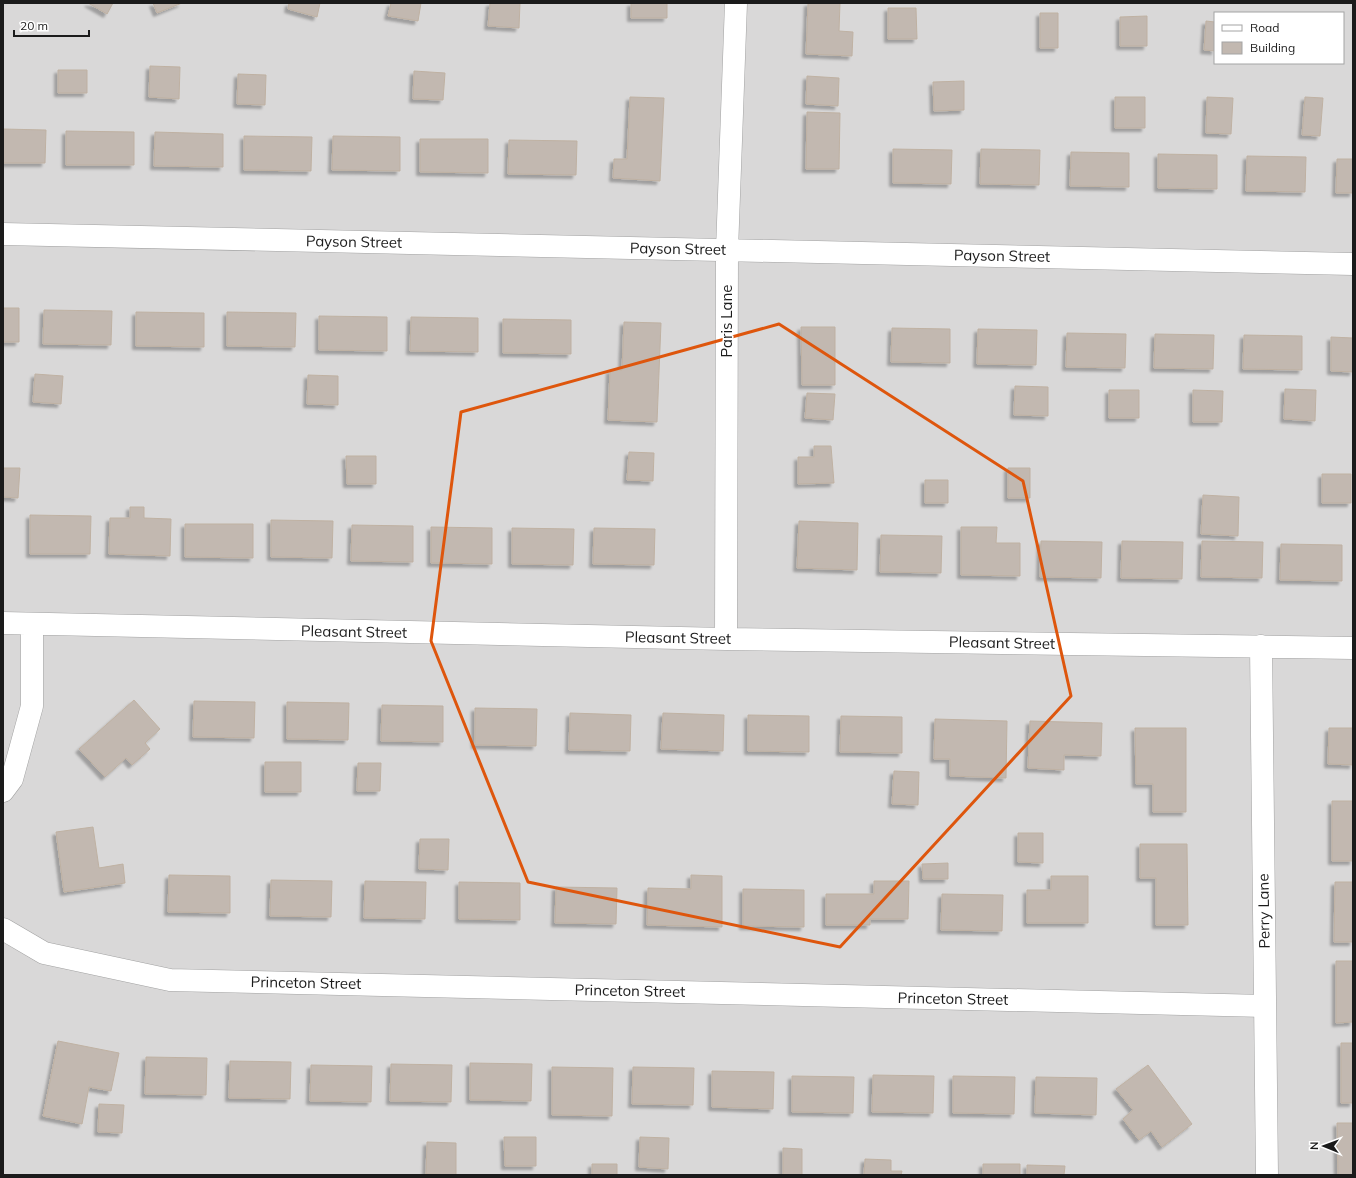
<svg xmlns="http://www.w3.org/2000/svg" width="1356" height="1178" viewBox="0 0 1356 1178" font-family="Mulish,sans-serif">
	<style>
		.residential { fill: #d9d8d8; fill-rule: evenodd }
		.building { fill: #c2b8b0; stroke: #bfb1a2; filter: url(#shadow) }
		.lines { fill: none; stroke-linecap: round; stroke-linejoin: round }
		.street-casing { stroke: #a2a2a2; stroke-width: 23 }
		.street { stroke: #fff; stroke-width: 22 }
		.marked { fill: none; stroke: #de560d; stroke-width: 3; stroke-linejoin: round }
		.labels { text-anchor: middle; stroke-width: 3; stroke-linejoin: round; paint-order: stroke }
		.street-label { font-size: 15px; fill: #1b1b1b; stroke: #fff }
	</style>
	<defs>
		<filter id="shadow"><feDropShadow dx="-3.5" dy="3.5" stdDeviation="1" flood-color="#0004"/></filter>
	</defs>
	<rect width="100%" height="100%" fill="#edeae0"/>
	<!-- residential -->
	<path class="residential" d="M3 3H1353V1175H3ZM1215 13H1343V63H1215Z"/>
	<!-- building -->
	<path class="building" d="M88 3H113L107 14Z
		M153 3H182L157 13Z
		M289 3H320L317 17 288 9Z
		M391 3H421L418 21 388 16Z
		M490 3H520L519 28 488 26Z
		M631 3H667V18H631Z
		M808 3H840L839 31 853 32 852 56 806 54Z
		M888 8H916L917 39H888Z
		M1040 13H1058V48H1040Z
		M1147 16V46H1120V17Z
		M1206 21 1215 22V51L1204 50Z
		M150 66 180 67 179 99 149 97Z
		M58 70H87V93H58Z
		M414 71 445 73 443 100 413 99Z
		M238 74 266 75 265 105 237 104Z
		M807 76 839 78 838 106 806 104Z
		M964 81V110L934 111 933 82Z
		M630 97 664 98 660 181 613 178 614 159H627Z
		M1115 97H1145V128H1115Z
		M1207 97 1233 98 1231 134 1206 133Z
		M1305 97 1323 98 1320 136 1302 135Z
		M807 112 840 113 839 169H806Z
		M3 129 46 130 45 163H3Z
		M66 131 134 132V165H66Z
		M155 132 223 134V167L154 166Z
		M244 136 312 137 311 171 244 170Z
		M333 136 400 137V171L332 170Z
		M420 139H488V173L420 172Z
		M509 140 577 141 576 175 508 174Z
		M893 149 952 150 951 184 893 183Z
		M981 149 1040 150 1039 185 980 184Z
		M1071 152 1129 153V187L1070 186Z
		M1158 154 1217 155V189L1158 188Z
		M1247 156 1306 157 1305 192 1246 191Z
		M1337 159H1353V193H1336Z
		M3 308H19V342H3Z
		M44 310 112 311 111 345 43 344Z
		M136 312 204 313V347L136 346Z
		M227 312 296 313 295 347 227 346Z
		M319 316 387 317V351L319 350Z
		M411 317 478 318V352L410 351Z
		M503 319 571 320V354L503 353Z
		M624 322 661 323 657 422 608 420 610 370H622Z
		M801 327H835V385H802Z
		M892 328 950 329V363L891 362Z
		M978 329 1037 330 1036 365 977 364Z
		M1067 333 1126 334 1125 368 1066 367Z
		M1155 334 1214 335 1213 369 1154 368Z
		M1244 335 1302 336V370L1243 369Z
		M1331 337 1353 338V372L1331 371Z
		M35 374 63 376 61 404 33 402Z
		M308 375 338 376V405L307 404Z
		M1015 386 1048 387V416L1014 415Z
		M1285 389 1316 390 1315 421 1284 419Z
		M1109 390H1139V418H1109Z
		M1193 390 1223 391 1222 422H1193Z
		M807 393 835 394 833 420 805 418Z
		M814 446H831L834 483 798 484V457H814Z
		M629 452 654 453 653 481 627 480Z
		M346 456H376V484H347Z
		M3 468H20L18 498 3 497Z
		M1008 468H1030V498H1008Z
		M1322 474H1351V503H1322Z
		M925 480H948V503H925Z
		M1203 495 1239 497 1238 536 1201 534Z
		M130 507H144V518L171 519 170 556 109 554 110 518H130Z
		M30 515 91 516 90 554H30Z
		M271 520 333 521 332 558 271 557Z
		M799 521 858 523 857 570 797 568Z
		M185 524H253V558L185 557Z
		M352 525 413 526V562L351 561Z
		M431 527 492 528V564L431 563Z
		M961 527H997L996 543H1020V576L961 575Z
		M512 528 574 529 573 565 512 564Z
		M594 528 655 529 654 565 593 564Z
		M881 535 942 536 941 573 880 572Z
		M1041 541 1102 542 1101 578 1040 577Z
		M1122 541 1183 542 1182 579 1121 578Z
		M1202 541 1263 542 1262 578 1201 577Z
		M1281 544 1342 545V581L1280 580Z
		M134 700 160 729 145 743 150 749 132 765 126 758 105 777 79 749Z
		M194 701 255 702 254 738 193 737Z
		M287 702 349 703 348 740 287 739Z
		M382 705 443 706V742L381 741Z
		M475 708 537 709 536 746 475 745Z
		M570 713 631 715 630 751 569 750Z
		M663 713 724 715 723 751 661 749Z
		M748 715 809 716V752L748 751Z
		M841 716 902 717V753L840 752Z
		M935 719 1007 721 1006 778 950 776V759H934Z
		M1030 721 1102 723 1101 756 1064 755V770L1028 768Z
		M1135 728H1186V812H1153V784H1136Z
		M1329 728H1353V765L1328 764Z
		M265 762H301V792H265Z
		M358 763H381L380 791H357Z
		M894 771 919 772 918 805 892 804Z
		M1332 801H1353V861H1332Z
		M93 827 99 868 123 864 125 883 64 892 56 832Z
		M1018 833H1043V863L1018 862Z
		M420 839H449L448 870 419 869Z
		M1140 844H1187L1188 925H1156V878H1140Z
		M948 863V879H923L922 864Z
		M169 875 230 876V913L168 912Z
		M691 875 722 876V927L647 925 648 888 691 889Z
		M1051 876H1088V923H1027V890H1051Z
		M271 880 332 881 331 917 270 916Z
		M365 881 426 882 425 919 364 918Z
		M874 881H909L908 919H870V925H826V894H874Z
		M459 882 520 883V920L459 919Z
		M1335 882H1353V942H1334Z
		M556 887 617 888 616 924 555 923Z
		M743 889 804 890V927L743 926Z
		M942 894 1003 895 1002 931 941 930Z
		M1336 961H1353V1022L1336 1023Z
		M58 1041 119 1053 111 1091 89 1087 82 1124 43 1116Z
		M1341 1043H1353V1103H1341Z
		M146 1057 207 1058 206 1095 145 1094Z
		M230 1061 291 1062 290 1099 229 1098Z
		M470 1063 532 1064 531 1101 470 1100Z
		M391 1064 452 1065 451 1102 390 1101Z
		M311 1065 372 1066 371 1102 310 1101Z
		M1148 1065 1192 1124 1162 1147 1151 1131 1139 1140 1123 1119 1133 1110 1116 1089Z
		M552 1067 613 1068 612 1116 552 1115Z
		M633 1067 694 1068 693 1105 632 1104Z
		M712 1071 774 1072 773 1109 712 1107Z
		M873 1075 934 1076 933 1113 872 1112Z
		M792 1076 854 1077 853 1113 792 1112Z
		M953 1076 1015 1077 1014 1114 953 1113Z
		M1036 1077 1097 1078 1096 1115 1035 1113Z
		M99 1104 124 1105 122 1133 98 1132Z
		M1337 1123H1353V1175H1338Z
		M504 1137H536V1166H505Z
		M640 1137 669 1138 668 1169 639 1167Z
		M427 1142 456 1143V1175L426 1174Z
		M783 1148 802 1149V1175H783Z
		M865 1159 891 1160V1171H902L901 1175H864Z
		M592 1164H617V1175H592Z
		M983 1164H1020V1175H983Z
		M1027 1165 1065 1166 1064 1175H1027Z"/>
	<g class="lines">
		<!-- street casing -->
		<g class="street-casing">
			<path id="street" d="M3 234 1353 264
				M3 623 726 639 1353 648
				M726 639 727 250 736 3
				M1261 646 1267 1175
				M3 791 12 779 32 706V625
				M3 929 44 953 170 980 1265 1006"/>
		</g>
		<!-- street -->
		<use href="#street" class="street"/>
	</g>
	<!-- marked area -->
	<path class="marked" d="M779 324 1023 481 1071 696 840 947 528 882 431 641 461 412Z"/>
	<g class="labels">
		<!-- street labels -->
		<g class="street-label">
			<text transform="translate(354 242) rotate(1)" y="5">Payson Street</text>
			<text transform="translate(678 249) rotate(1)" y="5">Payson Street</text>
			<text transform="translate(1002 256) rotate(1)" y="5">Payson Street</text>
			<text transform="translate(727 321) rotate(-90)" y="5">Paris Lane</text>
			<text transform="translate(354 632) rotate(1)" y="5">Pleasant Street</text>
			<text transform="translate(678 638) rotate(1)" y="5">Pleasant Street</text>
			<text transform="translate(1002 643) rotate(1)" y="5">Pleasant Street</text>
			<text transform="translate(1264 911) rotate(-91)" y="5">Perry Lane</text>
			<text transform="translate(306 983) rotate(1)" y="5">Princeton Street</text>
			<text transform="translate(630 991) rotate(1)" y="5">Princeton Street</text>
			<text transform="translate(953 999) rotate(1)" y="5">Princeton Street</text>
		</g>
	</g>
	<!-- border -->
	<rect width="1356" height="1178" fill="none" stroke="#1b1b1b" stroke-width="8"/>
	<!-- legend -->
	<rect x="1214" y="12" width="130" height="52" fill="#ffffff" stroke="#a4a4a4"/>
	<rect x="1222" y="25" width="20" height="6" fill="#ffffff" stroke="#a4a4a4"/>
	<text x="1250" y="32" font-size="12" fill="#1b1b1b">Road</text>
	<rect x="1222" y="42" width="20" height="12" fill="#c2b8b0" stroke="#a4a4a4"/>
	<text x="1250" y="52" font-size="12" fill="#1b1b1b">Building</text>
	<!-- north arrow -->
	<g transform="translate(1324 1146) rotate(271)" stroke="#ffffff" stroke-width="3" paint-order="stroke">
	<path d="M0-3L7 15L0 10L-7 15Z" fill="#1b1b1b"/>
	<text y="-6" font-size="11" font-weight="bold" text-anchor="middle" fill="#1b1b1b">N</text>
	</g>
	<!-- scale -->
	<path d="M14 30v6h75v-6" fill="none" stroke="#1b1b1b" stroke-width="2"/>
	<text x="20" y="30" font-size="12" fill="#1b1b1b" stroke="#ffffff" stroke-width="3" paint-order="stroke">20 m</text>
</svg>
